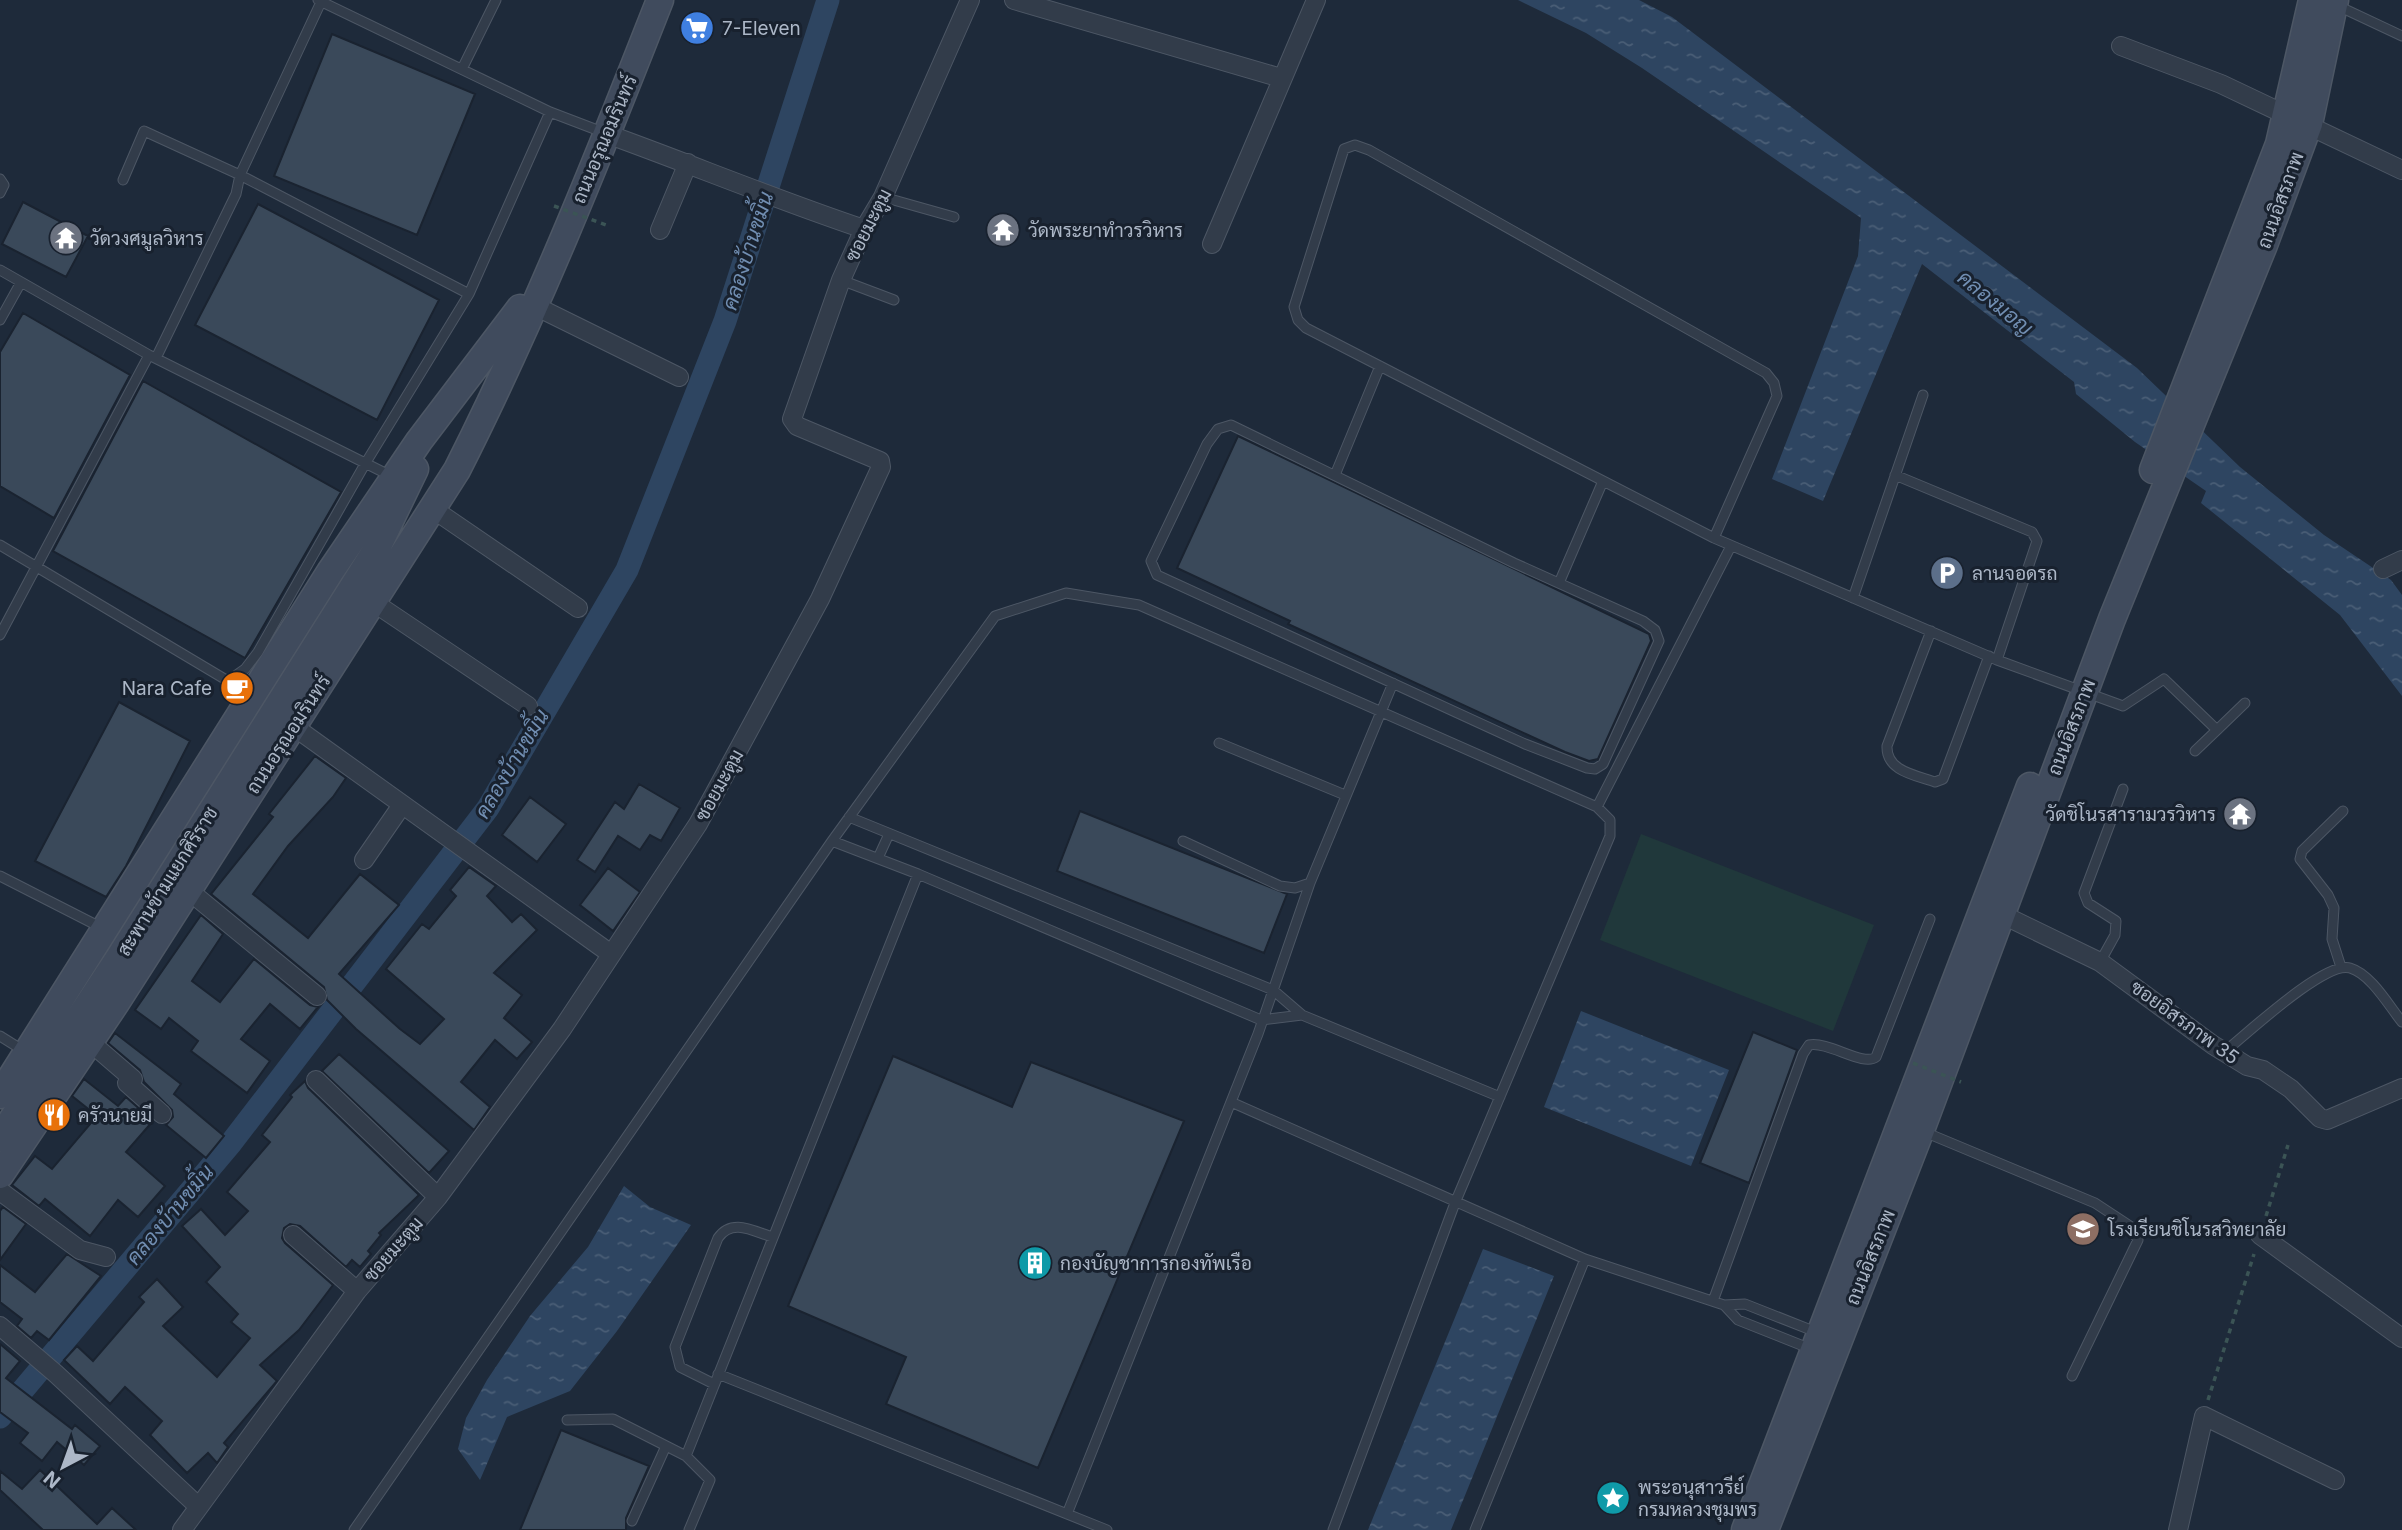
<svg xmlns="http://www.w3.org/2000/svg" width="2402" height="1530" viewBox="0 0 2402 1530" font-family="Inter,Sarabun,sans-serif">
	<style>
		.pitch { fill: #20383b }
		.water { fill: url(#water-ripples) }
		.lines { fill: none; stroke-linecap: round; stroke-linejoin: round }
		.canal { stroke: #2e4561; stroke-width: 23 }
		.building { fill: #3a495a; stroke: #1a2330; stroke-width: 2 }
		.service-casing { stroke: #4d5765; stroke-width: 11 }
		.minor-casing { stroke: #4d5765; stroke-width: 20 }
		.secondary-casing { stroke: #4d5765; stroke-width: 29 }
		.path { stroke: #3b5455; stroke-width: 3.5; stroke-dasharray: 5 5; stroke-linecap: butt }
		.service { stroke: #323c4a; stroke-width: 9 }
		.minor { stroke: #323c4a; stroke-width: 18 }
		.secondary { stroke: #404b5d; stroke-width: 26 }
		.path-bridge { stroke: #3b5455; stroke-width: 3.5; stroke-dasharray: 5 5; stroke-linecap: butt }
		.labels { text-anchor: middle; stroke-width: 6; stroke-linejoin: round; paint-order: stroke }
		.poi-label { font-size: 19px; fill: #acb7c7; stroke: #18212e; text-anchor: start }
		.street-label { font-size: 19px; fill: #acb7c7; stroke: #18212e }
		.water-label { font-size: 21px; font-style: italic; fill: #718eb2; stroke: #18212e }
	</style>
	<defs>
		<pattern id="water-ripples" width="26" height="14" patternUnits="userSpaceOnUse" patternTransform="scale(1.75)"><rect width="26" height="14" fill="#2e4561"/><path d="M2 4q2-2 4 0t4 0M15 11q2-2 4 0t4 0" fill="none" stroke="#4a5e76"/></pattern>
	</defs>
	<rect width="100%" height="100%" fill="#1e2a3a"/>
	<!-- pitch -->
	<path class="pitch" d="M1641 834 1874 925 1833 1031 1600 940Z"/>
	<!-- water -->
	<path class="water" d="M1518 0H1639L1672 17 2137 368 2240 467 2324 535 2391 580 2402 595V696L2340 615 2201 503 2206 491 2135 442 2076 394 2074 382 1922 264 1823 501 1772 479 1858 256 1861 218 1642 68 1586 33Z
		M1581 1011 1729 1070 1691 1166 1544 1107Z
		M624 1186 650 1207 691 1225 617 1331 570 1391 507 1417 480 1480 458 1449 466 1418 487 1380 530 1316 588 1247Z
		M1483 1249 1554 1276 1451 1530H1368Z"/>
	<g class="lines">
		<!-- canal -->
		<path class="canal" d="M0 1417 231 1143 488 808 627 570 725 321 828 0"/>
	</g>
	<!-- building -->
	<path class="building" d="M332 34 475 94 417 235 274 176Z
		M23 202 88 236 66 277 2 244Z
		M258 204 439 300 377 420 195 325Z
		M23 313 130 375 54 518 0 486V352Z
		M143 381 341 492 245 658 53 551Z
		M1238 436 1649 634 1651 641 1598 759 1589 761 1565 752 1288 624 1290 621 1177 568Z
		M119 702 190 741 126 866 106 897 35 861Z
		M315 756 346 778 333 797 288 846 253 894 308 938 360 874 399 905 339 974 400 1029 420 1044 444 1019 386 969 422 924 429 929 456 896 450 890 469 867 496 886 487 896 512 922 521 914 537 930 494 973 522 995 504 1018 532 1042 517 1059 495 1040 461 1082 490 1107 474 1130 356 1029 327 1000 324 987 211 894 273 817 269 814Z
		M639 784 680 808 661 841 650 835 640 850 618 836 595 872 577 860 615 802 624 809Z
		M530 797 566 824 537 862 502 835Z
		M1080 811 1287 894 1264 953 1057 871Z
		M608 868 640 892 613 931 580 905Z
		M201 915 223 934 192 981 220 1002 254 959 310 1005 318 1007 300 1029 270 1004 241 1039 270 1061 247 1093 191 1051 198 1041 169 1018 161 1029 135 1010Z
		M1753 1032 1797 1050 1749 1183 1700 1163Z
		M115 1033 181 1084 174 1094 224 1136 206 1158 166 1125 173 1117 172 1110 144 1082 140 1070 108 1043Z
		M339 1054 449 1151 429 1173 322 1071Z
		M893 1056 1012 1107 1031 1062 1184 1121 1038 1468 886 1404 906 1357 788 1306Z
		M84 1079 118 1106 126 1097 153 1121 126 1152 165 1186 138 1217 118 1200 90 1236 45 1199 39 1206 12 1185 35 1156 52 1169 97 1116 72 1096Z
		M305 1081 308 1088 419 1195 379 1233 381 1235 368 1251 371 1254 360 1267 352 1260 346 1267 300 1226 290 1224 284 1228 282 1238 285 1243 333 1285 299 1330 260 1365 277 1381 224 1443 228 1447 217 1463 208 1453 187 1473 150 1435 162 1421 125 1387 110 1404 64 1360 77 1346 93 1361 144 1302 139 1297 157 1279 183 1307 163 1326 217 1377 250 1338 231 1322 238 1314 206 1282 220 1267 182 1226 201 1209 225 1235 248 1211 227 1192 270 1142 262 1135 292 1097 290 1095Z
		M3 1207 26 1224 0 1260V1211Z
		M67 1254 101 1276 49 1340 37 1331 31 1338 17 1326 22 1319 0 1302V1265L35 1292Z
		M0 1344 20 1361 6 1378 72 1429 75 1425 100 1446 84 1465 57 1442 42 1461 20 1443 28 1433 0 1412Z
		M561 1430 649 1466 626 1518V1530H520Z
		M40 1470 97 1524 112 1508 136 1530H43L0 1490V1471L22 1489Z"/>
	<g class="lines">
		<!-- service casing -->
		<g class="service-casing">
			<path id="service" d="M318 0 550 112 605 133
				M2336 5 2402 36
				M462 69 496 0
				M0 179 4 185 0 193
				M123 180 144 131 240 175 469 294
				M883 197 954 217
				M0 270 149 355 391 476
				M841 280 894 300
				M0 320 20 284
				M156 358 236 194 240 175 321 2
				M1231 425 1514 563 1643 621 1655 630 1659 641 1603 764 1595 769 1587 768 1525 744 1157 575 1151 561 1207 444 1218 429Z
				M1335 475 1380 366
				M1895 475 2032 532 2037 541 1997 660
				M1714 538 1777 396 1774 383 1766 373 1369 150 1355 145 1344 149 1294 307 1298 320 1306 328 1714 538 1997 660 2123 706 2164 679 2217 730 2195 751
				M0 545 228 681 245 669 258 652 365 464 469 294 550 112
				M1559 583 1603 481
				M1853 598 1923 395
				M1931 631 1887 746C1886 771 1915 775 1935 782L1943 779 1989 656
				M0 635 149 355
				M2217 730 2245 703
				M1219 743 1345 795
				M1597 807 1731 546
				M849 817 1273 990 1302 1015 1500 1097
				M832 841 918 874 1261 1020 1302 1015
				M1183 841 1280 886 1295 888 1310 883 1393 683
				M878 858 889 834
				M0 876 104 929
				M2100 962 2115 935 2116 921 2088 903 2084 893 2123 789
				M2341 967 2332 939 2334 908 2328 895 2300 859 2302 851 2343 811
				M0 1036 24 1051
				M2221 1049 2229 1048C2250 1031 2325 961 2350 968 2371 974 2389 1006 2402 1022
				M1231 1102 1585 1259 1724 1305 1745 1304 1816 1332
				M1922 1131 2095 1203 2130 1226 2138 1240 2072 1376
				M1713 1301 1803 1054 1809 1045C1829 1041 1863 1067 1876 1057L1930 919
				M1724 1305 1738 1320 1811 1349
				M718 1374 1107 1530
				M714 1384 680 1367 675 1347 718 1238C732 1218 753 1231 772 1237
				M567 1420 613 1419 686 1456 918 874
				M686 1456 710 1480 689 1530
				M1067 1514 1258 1034 1310 883
				M632 1521 666 1446
				M354 1530 832 841 995 616 1066 593 1139 605 1597 807 1610 820V836L1455 1203 1333 1530
				M1475 1530 1585 1259"/>
		</g>
		<!-- minor casing -->
		<g class="minor-casing">
			<path id="minor" d="M1014 0 1281 78
				M2121 46 2221 84 2402 170
				M607 134C693 165 777 200 864 229
				M660 230 688 163
				M1212 244 1316 0
				M533 305 679 377
				M433 509 578 608
				M2383 569 2402 560
				M373 602 528 706
				M293 726 611 954
				M364 860 402 805
				M188 890 317 996
				M2001 914 2100 962 2213 1045 2247 1066 2263 1070 2291 1089 2320 1118 2327 1120 2402 1088
				M90 1042 133 1079 127 1083 162 1114
				M316 1080 438 1197
				M0 1191 80 1250 106 1257
				M293 1235 357 1291
				M2260 1235 2402 1338
				M0 1326 55 1373 199 1507
				M182 1530 357 1291 438 1197 562 1029 698 824 820 599 881 467 880 461 797 426 792 419 841 280 864 229 883 197 970 0
				M2178 1530 2204 1416 2335 1480"/>
		</g>
		<!-- secondary casing -->
		<g class="secondary-casing">
			<path id="secondary" d="M2153 470 2279 144 2312 0
				M0 1095 330 572 419 441 520 308
				M0 1138 119 958 375 552 415 469
				M0 1175 116 1003 457 470C534 318 598 158 660 0
				M1745 1530 2030 786
				M1765 1530 1921 1130 2112 619 2264 245 2309 124 2335 0"/>
		</g>
		<!-- path -->
		<path class="path" d="M2266 1216 2288 1145
			M2208 1400 2254 1254"/>
		<!-- service -->
		<use href="#service" class="service"/>
		<!-- minor -->
		<use href="#minor" class="minor"/>
		<!-- secondary -->
		<use href="#secondary" class="secondary"/>
		<!-- path-bridge -->
		<path class="path-bridge" d="M554 206 609 226
			M1913 1063 1961 1082"/>
	</g>
	<!-- icons -->
	<defs>
		<g id="supermarket-disc" transform="scale(1.75)"><circle r="9.5" fill="#3f7fe0" stroke="#18212e"/><path d="M-6-5.5h2.5l.6 2H6L4.5 2H-2.5L-4.4-4H-6ZM-1.5 3.2a1.3 1.3 0 1 0 .1 0ZM3 3.2a1.3 1.3 0 1 0 .1 0Z" fill="#fff"/></g>
		<g id="temple-disc" transform="scale(1.75)"><circle r="9.5" fill="#6b7280" stroke="#18212e"/><path d="M0-6L5-2H3V0L6.5 2.5H4V6H1.5V3h-3V6H-4V2.5H-6.5L-3 0V-2H-5Z" fill="#fff"/></g>
		<g id="parking-disc" transform="scale(1.75)"><circle r="9.5" fill="#5c6f8a" stroke="#18212e"/><path d="M-3.5-5.5H1a3.5 3.5 0 0 1 0 7H-1V5.5H-3.5ZM-1-3.4V-.6H.8a1.4 1.4 0 0 0 0-2.8Z" fill="#fff"/></g>
		<g id="cafe-disc" transform="scale(1.75)"><circle r="9.5" fill="#e8710a" stroke="#18212e"/><path d="M-5.5-4.5H6V0H3Q3 3.5 0 3.5H-2.5Q-5.5 3.5-5.5 0ZM3-3.2v2h1.7v-2ZM-6 4.5H4V6H-6Z" fill="#fff"/></g>
		<g id="restaurant-disc" transform="scale(1.75)"><circle r="9.5" fill="#e8710a" stroke="#18212e"/><path d="M-5-6h1v4h1v-4h1v4h1v-4h1v5L-1.5 .5V6h-2V.5L-5-1ZM5-6V6H3V1.5H1.5Q1.5-4 5-6Z" fill="#fff"/></g>
		<g id="school-disc" transform="scale(1.75)"><circle r="9.5" fill="#8d6e63" stroke="#18212e"/><path d="M0-5L7-2L0 1L-7-2ZM-4 1L0 2.5L4 1V4Q0 6-4 4Z" fill="#fff"/></g>
		<g id="building-disc" transform="scale(1.75)"><circle r="9.5" fill="#0f9aa8" stroke="#18212e"/><path d="M-4-6H4V6H1V3H-1V6H-4ZM-2.5-4.3h1.7v1.8h-1.7ZM.8-4.3h1.7v1.8H.8ZM-2.5-1h1.7V.8h-1.7ZM.8-1h1.7V.8H.8Z" fill="#fff"/></g>
		<g id="sight-disc" transform="scale(1.75)"><circle r="9.5" fill="#0f9aa8" stroke="#18212e"/><path d="M0-6L1.8-2.2L6-1.7L2.9 1.2L3.7 5.4L0 3.3L-3.7 5.4L-2.9 1.2L-6-1.7L-1.8-2.2Z" fill="#fff"/></g>
	</defs>
	<g fill-rule="evenodd">
		<use href="#supermarket-disc" x="697" y="28"/>
		<use href="#temple-disc" x="1003" y="230"/>
		<use href="#temple-disc" x="66" y="238"/>
		<use href="#parking-disc" x="1947" y="573"/>
		<use href="#cafe-disc" x="237" y="688"/>
		<use href="#temple-disc" x="2240" y="814"/>
		<use href="#restaurant-disc" x="54" y="1115"/>
		<use href="#school-disc" x="2083" y="1229"/>
		<use href="#building-disc" x="1035" y="1263"/>
		<use href="#sight-disc" x="1613" y="1498"/>
	</g>
	<g class="labels">
		<!-- poi labels -->
		<g class="poi-label">
			<text x="722" y="35">7-Eleven</text>
			<text x="1028" y="237">วัดพระยาทําวรวิหาร</text>
			<text x="90" y="245">วัดวงศมูลวิหาร</text>
			<text x="1972" y="580">ลานจอดรถ</text>
			<text x="212" y="695" text-anchor="end">Nara Cafe</text>
			<text x="2216" y="821" text-anchor="end">วัดชิโนรสารามวรวิหาร</text>
			<text x="78" y="1122">ครัวนายมี</text>
			<text x="2108" y="1236">โรงเรียนชิโนรสวิทยาลัย</text>
			<text x="1060" y="1270">กองบัญชาการกองทัพเรือ</text>
			<text x="1638" y="1494">พระอนุสาวรีย์<tspan x="1638" dy="22">กรมหลวงชุมพร</tspan></text>
		</g>
		<!-- street labels -->
		<g class="street-label">
			<text transform="translate(604 139) rotate(-67)" y="7">ถนนอรุณอมรินทร์</text>
			<text transform="translate(2280 200) rotate(-70)" y="7">ถนนอิสรภาพ</text>
			<text transform="translate(868 225) rotate(-63)" y="7">ซอยมะตูม</text>
			<text transform="translate(2071 727) rotate(-69)" y="7">ถนนอิสรภาพ</text>
			<text transform="translate(288 734) rotate(-57)" y="7">ถนนอรุณอมรินทร์</text>
			<text transform="translate(719 785) rotate(-61)" y="7">ซอยมะตูม</text>
			<text transform="translate(167 881) rotate(-58)" y="7">สะพานข้ามแยกศิริราช</text>
			<text transform="translate(2185 1022) rotate(36)" y="7">ซอยอิสรภาพ 35</text>
			<text transform="translate(393 1249) rotate(-49)" y="7">ซอยมะตูม</text>
			<text transform="translate(1870 1257) rotate(-68)" y="7">ถนนอิสรภาพ</text>
		</g>
		<!-- water labels -->
		<g class="water-label">
			<text transform="translate(748 251) rotate(-72)" y="7">คลองบ้านขมิ้น</text>
			<text transform="translate(1995 303) rotate(39)" y="7">คลองมอญ</text>
			<text transform="translate(512 764) rotate(-59)" y="7">คลองบ้านขมิ้น</text>
			<text transform="translate(170 1215) rotate(-50)" y="7">คลองบ้านขมิ้น</text>
		</g>
	</g>
	<!-- north arrow -->
	<g transform="translate(63 1467) rotate(221)" stroke="#18212e" stroke-width="5" paint-order="stroke">
	<path d="M0-5L12 26L0 18L-12 26Z" fill="#acb7c7"/>
	<text y="-10" font-size="19" font-weight="bold" text-anchor="middle" fill="#acb7c7">N</text>
	</g>
</svg>
